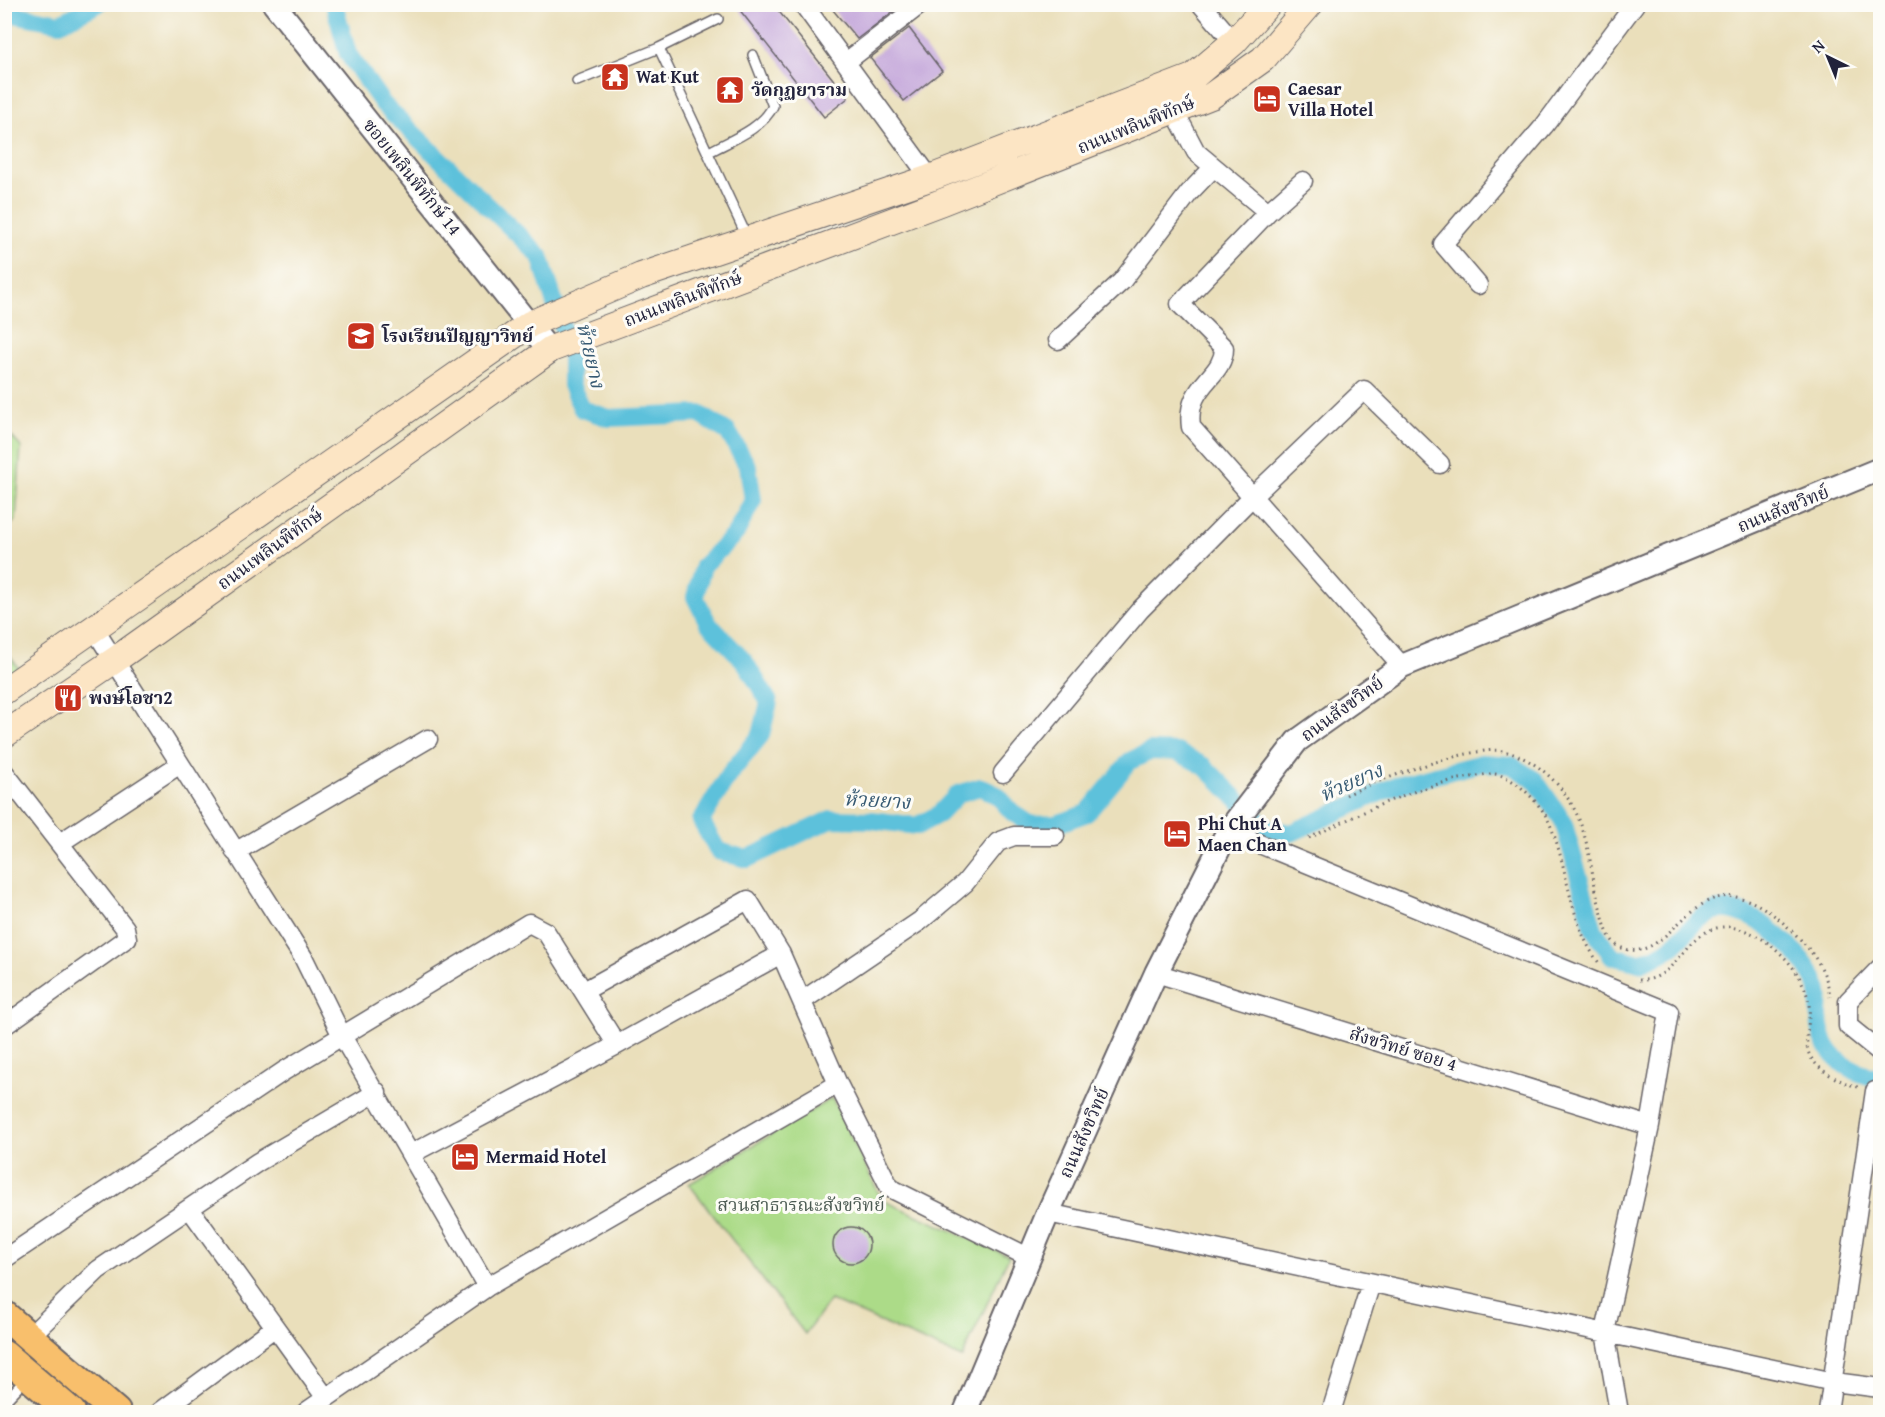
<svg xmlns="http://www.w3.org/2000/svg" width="1885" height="1417" viewBox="0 0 1885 1417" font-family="'Gentium Book Plus','Noto Serif Thai',serif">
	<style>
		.green { fill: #acdb88; stroke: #677e62; stroke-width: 1.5 }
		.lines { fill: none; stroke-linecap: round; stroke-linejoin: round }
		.canal { stroke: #5dc1db; stroke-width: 18 }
		.building { fill: #c1a3d9 }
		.service-casing { stroke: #686468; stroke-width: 12 }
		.minor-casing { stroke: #686468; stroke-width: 21 }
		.tertiary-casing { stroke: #686468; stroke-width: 26 }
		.secondary-casing { stroke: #686468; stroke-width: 28 }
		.primary-casing { stroke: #686468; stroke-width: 32 }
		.path { stroke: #686468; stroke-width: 3; stroke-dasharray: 1.5 4.5; stroke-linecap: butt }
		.service { stroke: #fff; stroke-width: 9 }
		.minor { stroke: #fff; stroke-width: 18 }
		.tertiary { stroke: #fff; stroke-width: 22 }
		.secondary { stroke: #fce5c4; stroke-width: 26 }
		.primary { stroke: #f8bf6c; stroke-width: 28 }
		.labels { text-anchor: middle; stroke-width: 6; stroke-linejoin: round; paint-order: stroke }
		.poi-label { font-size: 18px; font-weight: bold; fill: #22223b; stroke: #fdfcf7; text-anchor: start }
		.street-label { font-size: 18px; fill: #22223b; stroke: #fdfcf7 }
		.park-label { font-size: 18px; fill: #4b5a52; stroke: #fdfcf7 }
		.water-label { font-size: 20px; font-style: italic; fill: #375a73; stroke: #fdfcf7 }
	</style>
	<rect width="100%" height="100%" fill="#fdfcf7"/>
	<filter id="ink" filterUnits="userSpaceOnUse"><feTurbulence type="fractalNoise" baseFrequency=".0167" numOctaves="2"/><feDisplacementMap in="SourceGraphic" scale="12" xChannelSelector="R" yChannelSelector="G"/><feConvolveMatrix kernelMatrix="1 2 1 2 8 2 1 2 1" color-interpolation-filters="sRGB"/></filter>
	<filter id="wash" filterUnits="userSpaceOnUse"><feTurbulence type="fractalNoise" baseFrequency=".008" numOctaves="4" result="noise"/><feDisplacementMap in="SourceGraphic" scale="24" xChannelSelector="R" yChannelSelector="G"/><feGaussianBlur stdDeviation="1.35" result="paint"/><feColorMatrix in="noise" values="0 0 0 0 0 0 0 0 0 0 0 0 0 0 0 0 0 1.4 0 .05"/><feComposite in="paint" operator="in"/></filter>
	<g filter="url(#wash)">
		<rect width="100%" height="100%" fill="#eadfbb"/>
		<!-- green -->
		<path class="green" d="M5 429 21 447 16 520 5 530Z
			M4 648 25 677 4 691Z
			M832 1098 882 1200 1009 1256 962 1358 830 1300 805 1334 689 1184Z"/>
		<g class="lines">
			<!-- canal -->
			<path class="canal" d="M9 4 18 15 60 23 98 4
				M334 4 348 54 383 104 540 256 571 355V385L582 409 609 418 699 414 728 432 748 467 753 500 736 533 703 566 695 597 708 623 745 662 769 702 761 735 728 776 701 821 718 851 747 859 831 819 872 820 917 826 939 814 958 794 980 787 997 795 1012 812 1031 825 1057 824 1087 813 1130 761 1151 751 1177 752 1204 766 1266 828 1291 833 1397 785 1482 763 1511 765 1535 780 1563 821 1594 930 1612 956 1640 963C1649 959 1661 955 1669 949 1685 937 1698 913 1719 910 1754 906 1805 954 1817 985 1821 993 1819 1007 1819 1017 1821 1055 1845 1071 1880 1079"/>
		</g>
		<g id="blocks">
			<!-- building -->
			<path class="building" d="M735 4H773L848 98 824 117Z
				M828 4H891L895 10 857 39Z
				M909 28 942 71 904 101 870 58Z
				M833 1245a18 18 0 1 1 36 0a18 18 0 1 1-36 0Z"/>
		</g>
	</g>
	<g filter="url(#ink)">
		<use href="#blocks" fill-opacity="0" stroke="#686468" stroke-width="1.5"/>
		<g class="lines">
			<!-- service casing -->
			<g class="service-casing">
				<path id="service" d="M659 48 747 237
					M577 81 659 48 718 19
					M709 152C731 140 762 129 773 106L753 55
					M4 1402 28 1377"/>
			</g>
			<!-- minor casing -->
			<g class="minor-casing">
				<path id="minor" d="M803 4 930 178
					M1201 4 1234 42
					M846 62 921 4
					M1174 110 1196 152 1268 212 1180 304 1224 348C1224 378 1185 384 1191 427L1402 666
					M1268 212 1303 181
					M1478 285 1443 244 1544 126 1635 4
					M1058 340 1122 281 1189 193 1213 168
					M95 630 303 957 342 1036 487 1287
					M4 772 125 928 127 938 4 1026
					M1003 773 1140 610 1253 496 1364 390 1440 464
					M1228 831 1669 1012 1650 1126 1605 1332 1619 1412
					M60 843 180 764
					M235 852 428 739
					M1880 968 1848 1001V1026L1880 1052
					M1156 973 1650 1126
					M584 991 748 900 781 954 838 1084
					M802 1001 920 921 965 883 998 842 1014 836H1055
					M411 1154 617 1045 781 954
					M190 1209 326 1398
					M1048 1213 1834 1382 1880 1388
					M4 1259 284 1071 529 923 546 932 617 1045
					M29 1337 98 1270 258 1162 377 1092
					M160 1412 274 1328
					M306 1412 487 1287 838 1084 890 1188 1030 1258
					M1331 1412 1371 1283
					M1828 1412 1875 1091"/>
			</g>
			<!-- tertiary casing -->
			<g class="tertiary-casing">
				<path id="tertiary" d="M274 4 549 350
					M965 1412 1048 1213 1156 973 1228 831 1297 741 1402 666 1880 469"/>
			</g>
			<!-- secondary casing -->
			<g class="secondary-casing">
				<path id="secondary" d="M4 691 530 324 641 276 930 178 1193 77 1234 42 1268 4
					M4 735 115 660 551 349 942 202 1211 96 1263 59 1310 4"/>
			</g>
			<!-- primary casing -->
			<g class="primary-casing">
				<path id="primary" d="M4 1315 116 1412
					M4 1355 71 1412"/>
			</g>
			<!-- path -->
			<path class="path" d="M1346 795C1376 781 1472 745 1503 751 1536 758 1565 786 1578 817 1591 848 1592 883 1602 914 1605 926 1609 943 1622 948 1678 969 1694 838 1790 929 1810 948 1827 969 1830 997
				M1309 838C1360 814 1409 788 1465 778 1474 777 1484 774 1492 774 1512 773 1542 805 1549 822 1569 868 1568 922 1599 963
				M1639 980C1685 983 1687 905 1751 933 1778 945 1806 976 1809 1005 1811 1020 1804 1036 1808 1051 1813 1069 1842 1083 1858 1087"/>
			<!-- service -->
			<use href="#service" class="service"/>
			<!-- minor -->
			<use href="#minor" class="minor"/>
			<!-- tertiary -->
			<use href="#tertiary" class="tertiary"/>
			<!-- secondary -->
			<use href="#secondary" class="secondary"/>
			<!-- primary -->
			<use href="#primary" class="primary"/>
		</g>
	</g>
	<!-- icons -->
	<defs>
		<g id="temple-square" transform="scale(1.5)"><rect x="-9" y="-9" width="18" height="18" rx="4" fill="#c8321e" stroke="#fdfcf7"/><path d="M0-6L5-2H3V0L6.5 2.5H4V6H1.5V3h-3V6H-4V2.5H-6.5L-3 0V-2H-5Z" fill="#fff"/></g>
		<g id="hotel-square" transform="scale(1.5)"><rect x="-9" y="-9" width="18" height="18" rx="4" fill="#c8321e" stroke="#fdfcf7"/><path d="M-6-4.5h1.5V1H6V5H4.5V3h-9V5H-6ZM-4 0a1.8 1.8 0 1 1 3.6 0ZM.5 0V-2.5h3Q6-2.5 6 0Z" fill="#fff"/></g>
		<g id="school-square" transform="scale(1.5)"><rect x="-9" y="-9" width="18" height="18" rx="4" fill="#c8321e" stroke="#fdfcf7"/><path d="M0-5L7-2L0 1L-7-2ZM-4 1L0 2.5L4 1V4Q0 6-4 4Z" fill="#fff"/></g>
		<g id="restaurant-square" transform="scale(1.5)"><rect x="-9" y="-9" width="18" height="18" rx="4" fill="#c8321e" stroke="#fdfcf7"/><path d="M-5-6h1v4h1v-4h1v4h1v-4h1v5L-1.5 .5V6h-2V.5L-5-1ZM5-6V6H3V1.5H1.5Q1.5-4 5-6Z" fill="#fff"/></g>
	</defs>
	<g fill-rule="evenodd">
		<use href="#temple-square" x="615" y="77"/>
		<use href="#temple-square" x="730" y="90"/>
		<use href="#hotel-square" x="1267" y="99"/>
		<use href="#school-square" x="361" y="336"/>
		<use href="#restaurant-square" x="68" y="698"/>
		<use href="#hotel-square" x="1177" y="834"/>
		<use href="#hotel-square" x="465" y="1157"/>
	</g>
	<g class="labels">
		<!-- poi labels -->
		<g class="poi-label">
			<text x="636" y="83">Wat Kut</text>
			<text x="1288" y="95">Caesar<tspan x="1288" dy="21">Villa Hotel</tspan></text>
			<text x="751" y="96">วัดกุฏยาราม</text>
			<text x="382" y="342">โรงเรียนปัญญาวิทย์</text>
			<text x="89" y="704">พงษ์โอชา2</text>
			<text x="1198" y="830">Phi Chut A<tspan x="1198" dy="21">Maen Chan</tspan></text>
			<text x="486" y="1163">Mermaid Hotel</text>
		</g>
		<!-- street labels -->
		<g class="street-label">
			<text transform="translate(1136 125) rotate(-22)" y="6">ถนนเพลินพิทักษ์</text>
			<text transform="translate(412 177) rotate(51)" y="6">ซอยเพลินพิทักษ์ 14</text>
			<text transform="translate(683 299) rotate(-21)" y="6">ถนนเพลินพิทักษ์</text>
			<text transform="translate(1783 509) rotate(-22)" y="6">ถนนสังขวิทย์</text>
			<text transform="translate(270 549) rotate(-36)" y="6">ถนนเพลินพิทักษ์</text>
			<text transform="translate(1342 709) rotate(-36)" y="6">ถนนสังขวิทย์</text>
			<text transform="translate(1403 1049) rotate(17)" y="6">สังขวิทย์ ซอย 4</text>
			<text transform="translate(1084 1133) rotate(-66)" y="6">ถนนสังขวิทย์</text>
		</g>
		<!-- park labels -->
		<g class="park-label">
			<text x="801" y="1211">สวนสาธารณะสังขวิทย์</text>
		</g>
		<!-- water labels -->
		<g class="water-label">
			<text transform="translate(591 355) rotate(77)" y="7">ห้วยยาง</text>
			<text transform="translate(1351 782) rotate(-24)" y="7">ห้วยยาง</text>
			<text transform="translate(877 800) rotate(3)" y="7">ห้วยยาง</text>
		</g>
	</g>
	<!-- margin -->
	<rect width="1885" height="1417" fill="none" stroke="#fdfcf7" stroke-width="24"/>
	<!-- north arrow -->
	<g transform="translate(1828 57) rotate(317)" stroke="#fdfcf7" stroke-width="4.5" paint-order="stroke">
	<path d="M0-4.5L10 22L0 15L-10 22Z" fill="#22223b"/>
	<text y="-9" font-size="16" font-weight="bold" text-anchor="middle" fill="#22223b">N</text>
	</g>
</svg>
